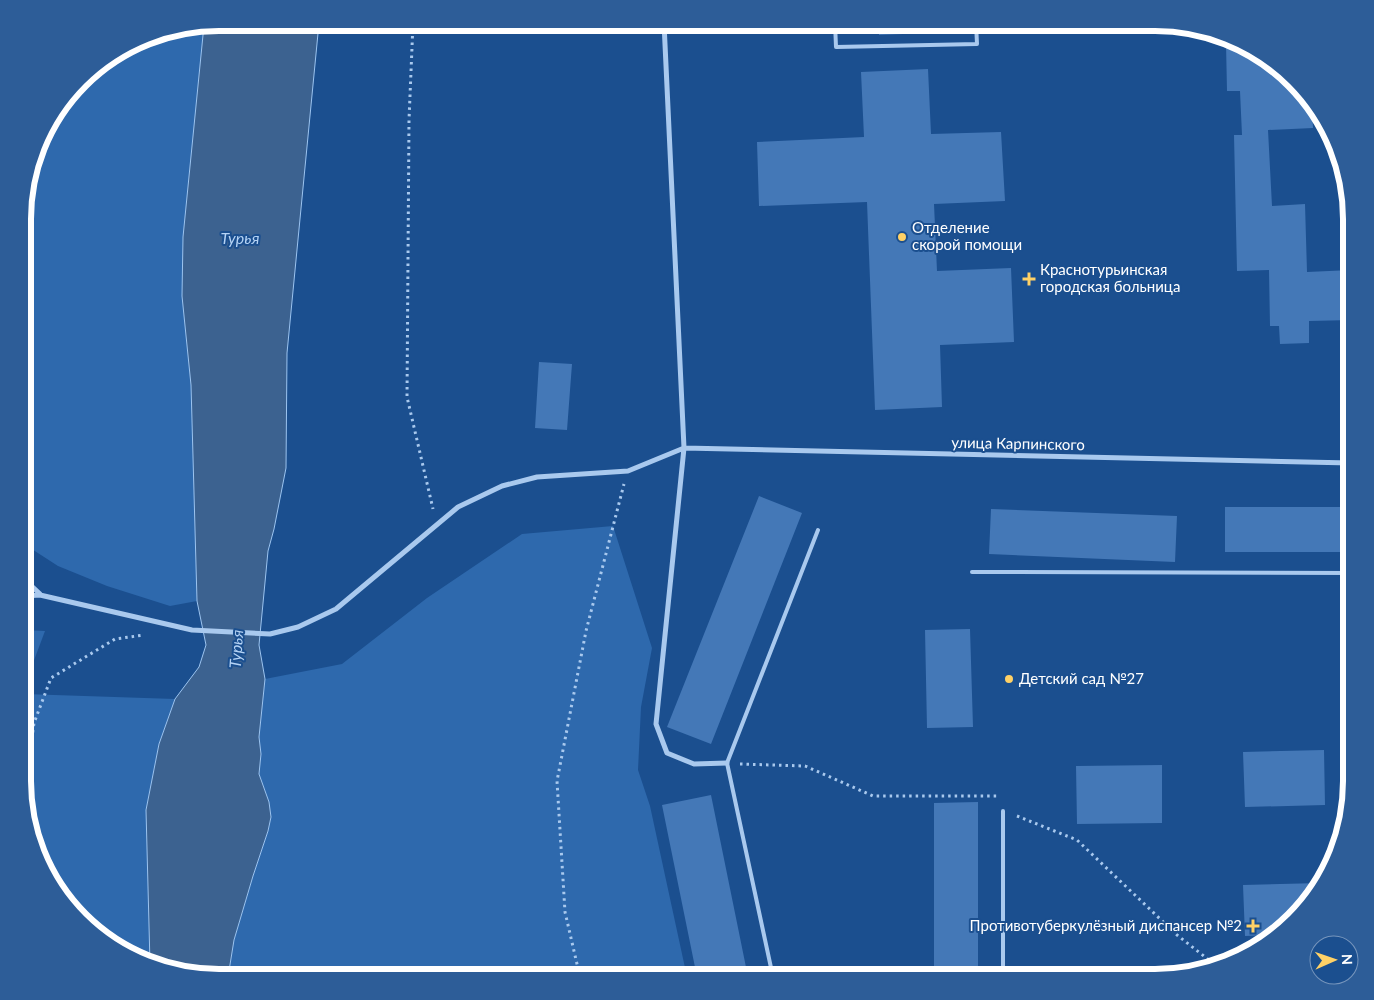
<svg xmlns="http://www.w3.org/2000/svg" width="1374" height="1000" viewBox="0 0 1374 1000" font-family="Lato,sans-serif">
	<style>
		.green { fill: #2e69ad }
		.water { fill: #3c6290; stroke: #9cc4f0 }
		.building { fill: #4478b7 }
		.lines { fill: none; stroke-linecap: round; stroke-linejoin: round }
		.path { stroke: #a9c9ee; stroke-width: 3; stroke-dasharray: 2.5 4; stroke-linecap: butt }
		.lane { stroke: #a9c9ee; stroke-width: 4 }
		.street { stroke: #a9c9ee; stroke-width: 5 }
		.poi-dot { fill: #ffd166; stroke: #1b4f8f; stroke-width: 2 }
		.labels { text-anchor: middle; stroke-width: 4; stroke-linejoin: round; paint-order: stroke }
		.poi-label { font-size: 15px; fill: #fff; stroke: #1b4f8f; text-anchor: start }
		.street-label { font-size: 15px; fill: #fff; stroke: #1b4f8f }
		.water-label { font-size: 16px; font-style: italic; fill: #b5d3f5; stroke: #1b4f8f }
		.rim { fill: none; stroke: #fff; stroke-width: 6 }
	</style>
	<rect width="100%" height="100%" fill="#1b4f8f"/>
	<!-- green -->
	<path class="green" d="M204 25 183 237 182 296 191 385 197 601 170 606 107 586 58 566 24 544V193L43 132 89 71 144 37Z
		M613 526 652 648 641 707 638 770 650 806 687 977H228L234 940 253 876 268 831 271 817 269 802 259 774 261 754 259 737 265 679 342 664 427 598 522 534Z
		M24 630 45 631 24 687Z
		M24 694 175 699 159 744 146 810 150 964 144 963 99 937 49 879 24 807Z"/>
	<!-- water -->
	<path class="water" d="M219 23H319L287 353 286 468 274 529 268 551 259 645 265 679 259 737 261 754 259 774 269 802 271 817 268 831 253 876 234 940 228 977H206L150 964 146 810 159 744 175 699 199 667 206 645 197 601 191 385 182 296 183 237 204 25Z"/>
	<!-- building -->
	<path class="building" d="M879 23H950V32L879 35Z
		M1236 42 1275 63 1312 108 1313 128 1268 130 1272 206 1305 204 1307 272 1351 270V320L1309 321V343L1280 344 1279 326H1270L1269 270 1237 271 1234 135H1242L1240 91H1227L1226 43Z
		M928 69 931 134 1001 132 1005 201 934 204 937 271 1011 268 1014 342 940 345 942 407 875 410 867 202 759 206 757 142 864 137 861 72Z
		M539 362 572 364 567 430 535 428Z
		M759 496 802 513 711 744 667 727Z
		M1225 507H1351V552H1225Z
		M991 509 1177 516 1175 562 989 554Z
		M970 629 973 727 927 728 925 630Z
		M1324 750 1325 805 1245 807 1243 752Z
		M1162 765V823L1077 824 1076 766Z
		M711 795 748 977H697L662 805Z
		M978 802V977H934V803Z
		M1321 883 1311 901 1269 935 1245 936 1243 885Z"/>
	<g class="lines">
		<!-- path -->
		<path class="path" d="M413 23 409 120 407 397 433 509
			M740 764 805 766 873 796H999
			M24 797 34 723 51 678 115 639 144 635
			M1017 816 1077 840 1177 935 1214 964
			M580 977 565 912 557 781 586 631 624 484"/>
		<!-- lane -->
		<path class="lane" d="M835 23 836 47 977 44 976 23
			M972 572 1351 573
			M1003 811V977
			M773 977 727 763 818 530"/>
		<!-- street -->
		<path class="street" d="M664 23 684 448 656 724 667 753 694 764 727 763
			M24 579 40 594
			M24 596 40 595 192 630 270 634 298 627 336 609 458 507 502 486 537 477 628 471 684 448 1351 463"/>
	</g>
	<!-- markers -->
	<g class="poi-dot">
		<circle cx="902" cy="237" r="5"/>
		<path d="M1026.5 271.5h5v5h5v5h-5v5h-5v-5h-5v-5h5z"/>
		<circle cx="1009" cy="679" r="5"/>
		<path d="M1250.5 918.5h5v5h5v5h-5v5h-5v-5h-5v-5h5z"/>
	</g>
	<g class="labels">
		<!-- poi labels -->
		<g class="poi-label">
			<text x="912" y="233">Отделение<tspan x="912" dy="17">скорой помощи</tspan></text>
			<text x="1040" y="275">Краснотурьинская<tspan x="1040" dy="17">городская больница</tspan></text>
			<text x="1019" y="684">Детский сад №27</text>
			<text x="1242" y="931" text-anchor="end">Противотуберкулёзный диспансер №2</text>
		</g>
		<!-- street labels -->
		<g class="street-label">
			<text transform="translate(1018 444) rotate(1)" y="5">улица Карпинского</text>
		</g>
		<!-- water labels -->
		<g class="water-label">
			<text x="240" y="244">Турья</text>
			<text transform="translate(236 649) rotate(-86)" y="6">Турья</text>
		</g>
	</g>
	<!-- crop -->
	<path d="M0 0H1374V1000H0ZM219 31H1155A188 188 0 0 1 1343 219V781A188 188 0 0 1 1155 969H219A188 188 0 0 1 31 781V219A188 188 0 0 1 219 31Z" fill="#2d5d98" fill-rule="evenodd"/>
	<path class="rim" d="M219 31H1155A188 188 0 0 1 1343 219V781A188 188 0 0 1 1155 969H219A188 188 0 0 1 31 781V219A188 188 0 0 1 219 31Z"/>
	<!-- north arrow -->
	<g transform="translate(1334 960) rotate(88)"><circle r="24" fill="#1b4f8f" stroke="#7695bc"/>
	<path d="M0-4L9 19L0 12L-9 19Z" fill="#ffd166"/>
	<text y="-8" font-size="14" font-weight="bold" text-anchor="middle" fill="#ffffff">N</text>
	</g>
</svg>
